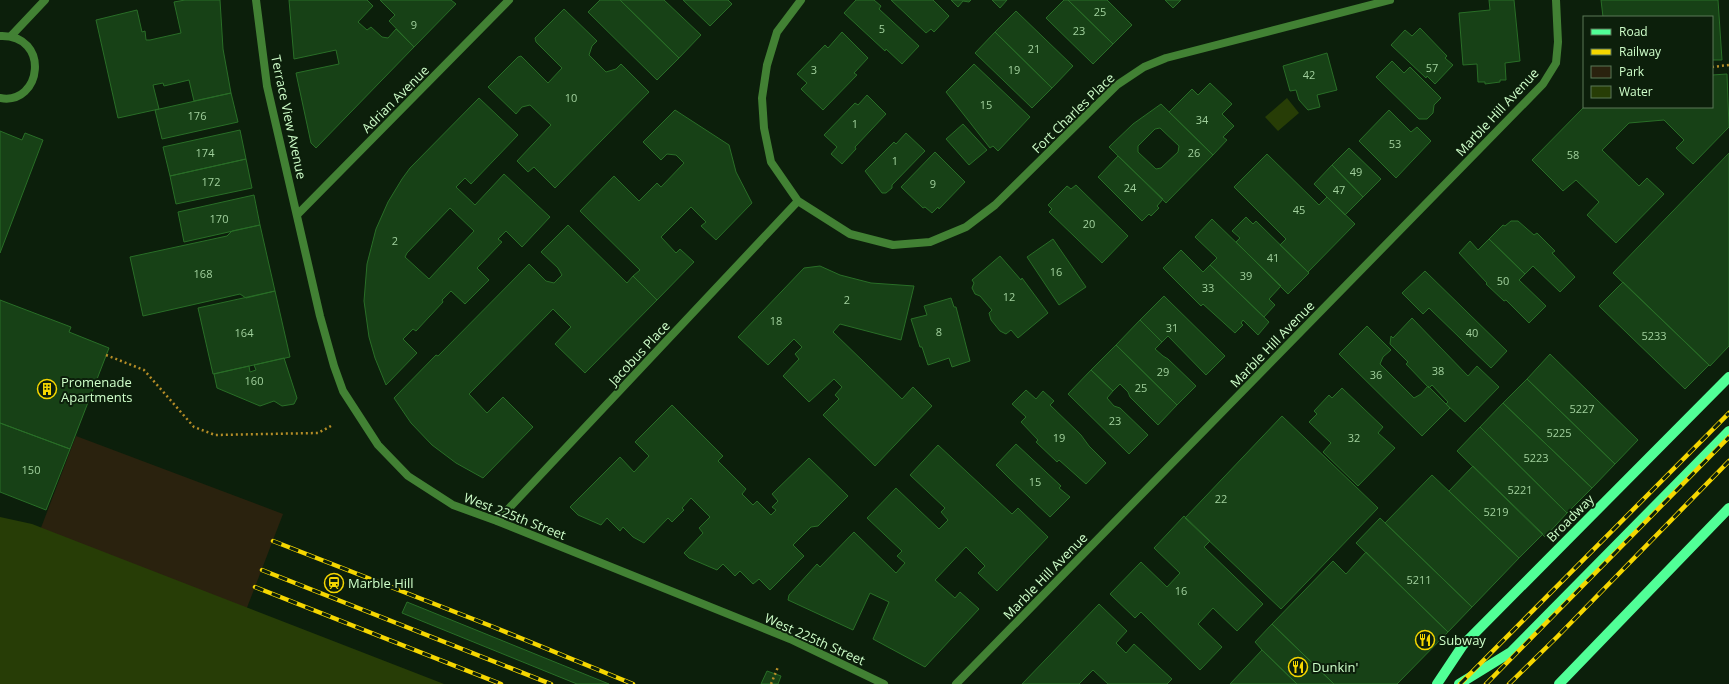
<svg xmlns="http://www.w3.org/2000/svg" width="1729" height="684" viewBox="0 0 1729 684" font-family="'Open Sans',sans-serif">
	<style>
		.green { fill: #2a220e }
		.water { fill: #273d06 }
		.building { fill: #174116; stroke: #296e27; fill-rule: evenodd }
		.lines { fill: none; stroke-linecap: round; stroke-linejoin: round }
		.path { stroke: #b58d27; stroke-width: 2.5; stroke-dasharray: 2 3; stroke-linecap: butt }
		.street { stroke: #428134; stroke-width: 8 }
		.primary { stroke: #51ff97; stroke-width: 10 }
		.rail-casing { stroke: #f5d600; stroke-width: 4.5 }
		.rail { stroke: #0c1f0b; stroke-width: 3; stroke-dasharray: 9; stroke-linecap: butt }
		.labels { text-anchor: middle; stroke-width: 4; stroke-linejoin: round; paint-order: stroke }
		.number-label { font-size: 11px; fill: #a1d09d }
		.street-label { font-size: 13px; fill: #cfffca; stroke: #0c1f0b }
		.poi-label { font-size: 13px; fill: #cfffca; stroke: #0c1f0b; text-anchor: start }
	</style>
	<rect width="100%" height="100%" fill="#0c1f0b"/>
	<!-- green -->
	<path class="green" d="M76 436 283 514 243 618 36 541Z"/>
	<!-- water -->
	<path class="water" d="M1287 98 1299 113 1278 131 1265 117Z
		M0 517 32 524 444 684H0Z"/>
	<!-- building -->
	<path class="building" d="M185 0H220L223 49 231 93 194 101 189 80 164 86 163 83 153 85 159 109 118 118 96 20 137 10 142 32 145 31 146 40H150L181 33 174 2Z
		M289 0H367L373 6 358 22 367 30 371 27 382 37 388 38 396 29 414 47 316 148 311 143 296 73 339 64 336 50 294 59Z
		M380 0H451L456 4 414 47 389 21 395 15Z
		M600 0H620L679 58 657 80 588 12Z
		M620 0H664L701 35 679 58Z
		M683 0H728L732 4 710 26Z
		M856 0H874L881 6 879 9 919 46 902 64 886 49 885 51 844 13Z
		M891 0H933L949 16 934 32 931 29 926 33Z
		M951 0H971L969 2 963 1 958 7Z
		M992 0H1007L1000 8Z
		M1064 0H1068L1113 44 1093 64 1046 18Z
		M1068 0H1107L1132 25 1113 44Z
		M1165 0H1181L1173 8Z
		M1489 0H1514L1520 61 1505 63 1506 80H1500V82L1485 84V82H1478L1477 64 1463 65 1459 13 1490 10Z
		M1601 0H1718L1722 60H1712V17H1603Z
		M564 9 597 41 592 46 589 55 606 72 616 69 621 64 649 92 555 188 534 167 528 172 517 161 551 125 530 105 522 107 516 114 488 87 518 57 521 56 548 83 562 68 536 42 535 38Z
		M1016 11 1073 66 1052 88 995 32Z
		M1420 28 1447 56 1445 58 1453 65 1435 84 1427 76 1426 78 1391 45 1405 30 1412 36Z
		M842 32 868 58 854 73 857 75 823 110 801 89 807 83 797 74 825 45 828 48Z
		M995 32 1052 88 1032 108 975 53Z
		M1327 53 1337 90 1317 95 1320 107 1308 110 1299 100 1296 90 1290 91 1283 66Z
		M1392 61 1404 73 1410 67 1441 98 1434 105 1433 113 1427 119H1419L1376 77Z
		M974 64 1030 117 998 151 993 146 990 148 946 92Z
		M1727 74 1729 127 1693 164 1676 148 1684 140 1664 120 1629 123 1602 150 1639 186 1647 178 1664 194 1616 243 1587 215 1599 202 1576 180 1563 191 1532 160 1584 107H1712V75Z
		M1210 83 1232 104 1222 114 1234 126 1223 137 1227 140 1213 155 1169 112 1192 89 1198 95Z
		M231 93 238 122 162 139 155 110Z
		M867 95 886 114 855 147 856 149 842 164 831 154 837 147 824 135 855 103 858 105Z
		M479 98 518 135 471 184 465 178 456 187 475 205 504 174 550 217 522 247 506 231 498 239 502 242 477 268 489 280 465 304 451 291 442 300 443 302 416 331 413 329 403 339 417 353 386 385 375 358 369 337 364 301 367 264 376 229 388 202 402 179 410 168ZM450 208 474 231 429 279 405 257 407 253Z
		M1161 104 1213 155 1166 203 1109 147 1133 124ZM1160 128 1179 146 1178 152 1161 168 1156 169 1138 152V146L1155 129Z
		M675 110 729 145 736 172 752 203 716 240 701 226 706 222 691 207 661 237 676 253 680 249 694 262 657 300 633 276 640 270 580 211 614 176 639 201 657 183 661 187 684 163 676 155 667 154 661 160 643 142Z
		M1389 110 1411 132 1417 127 1431 141 1396 178 1359 141Z
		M963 124 987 150 969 165 946 139Z
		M240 130 246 159 170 176 163 147Z
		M0 131 22 140 25 133 43 140 0 253Z
		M906 133 925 151 892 185V188L886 193H882L865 171 894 142 896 144Z
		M1349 148 1381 179 1363 197 1332 165Z
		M935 152 965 182 939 209 938 207 932 213 925 207 923 208 901 187Z
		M1729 153V346L1710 366 1613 273Z
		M1267 154 1319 205 1327 197 1355 224 1308 272 1280 245 1286 239 1234 187Z
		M1118 156 1163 199 1157 206 1159 208 1151 216 1149 214 1142 221 1098 177Z
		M246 159 252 188 176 204 170 176Z
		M1332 165 1363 197 1345 215 1314 184Z
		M1076 185 1128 236 1102 263 1049 212 1052 209 1048 205 1067 186 1071 189Z
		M254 195 260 225 184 242 178 212Z
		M1246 217 1253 224 1256 221 1309 273 1288 294 1236 242 1240 238 1232 231Z
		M1212 219 1281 286 1269 299 1275 305 1264 317 1210 265 1217 258 1195 237Z
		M1511 221H1518L1534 235 1537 233 1555 251 1552 253 1575 277 1560 292 1533 266 1525 274 1489 239 1503 225 1505 226Z
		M260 225 275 291 246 298 240 294 143 316 130 257 227 236 232 231Z
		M568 225 627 283 633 276 657 300 585 373 555 344 571 327 553 309 469 394 487 413 503 397 533 427 483 478 456 463 432 445 411 423 394 398 436 355 438 356 529 264 546 281 554 283 562 275 558 268 541 252Z
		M1053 239 1086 287 1059 305 1027 257Z
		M1489 239 1525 274 1519 280 1546 306 1529 323 1506 300 1504 301 1486 284 1487 283 1459 253 1470 241 1478 250Z
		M1181 250 1203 272 1210 265 1269 322 1258 335 1243 320 1241 323 1243 325 1235 333 1203 304 1201 306 1163 268Z
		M1000 256 1021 280 1022 278 1048 313 1018 338 1011 330 1006 334 1000 331 991 320 989 313 992 310 980 296 975 294 972 288 974 283 972 280Z
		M820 266 840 275 871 283 914 286 901 340 840 324 833 332 902 399 913 387 932 406 875 466 823 415 839 399 835 395 842 387 834 379 809 402 783 376 799 359 795 354 802 347 794 339 768 365 738 337 804 268Z
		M1425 271 1507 351 1491 368 1429 308 1423 314 1402 293Z
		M1623 282 1709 365 1685 389 1599 306Z
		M275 291 290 357 213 374 198 308Z
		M1164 296 1225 356 1206 375 1168 336 1162 342 1140 320Z
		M951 298 954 307H956L970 361 952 367 949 358 928 365 922 347H920L911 319 927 315 924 306Z
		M0 300 71 327 69 332 109 348 70 449 0 423Z
		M1412 318 1468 376 1477 366 1499 387 1465 422 1446 404 1448 402 1432 385 1429 388 1406 364 1408 362 1390 344 1391 336 1393 338Z
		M1140 320 1162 342 1155 349 1163 356 1168 359 1196 386 1177 405 1116 345Z
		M1367 326 1391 350 1383 357 1380 364 1414 398 1421 394 1428 386 1450 408 1422 436 1339 354Z
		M1116 345 1177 405 1158 425 1130 397 1128 392 1120 384 1113 391 1091 370Z
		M1550 354 1638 440 1615 464 1527 379Z
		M284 358 297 398 294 404 282 406 274 401 260 406 217 388 214 374 249 366 250 372 256 370 254 365Z
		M1091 370 1113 391 1107 398 1114 406 1120 408 1148 435 1129 454 1068 394Z
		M1527 379 1615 464 1592 488 1503 403Z
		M1342 388 1383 427 1378 433 1395 448 1358 486 1323 452 1331 443 1309 422 1317 414 1314 411 1329 395 1332 398Z
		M1026 390 1036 399 1043 391 1054 401 1050 405 1081 435 1089 446 1106 463 1086 484 1059 460 1057 462 1036 442 1038 440 1021 422 1026 417 1012 404Z
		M1503 403 1592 488 1567 513 1480 427Z
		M672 405 723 456 718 461 746 489 742 494 753 505 757 501 771 515 776 510 772 507 778 501 772 494 809 458 848 496 818 526 811 527 793 545 804 556 770 590 759 579 753 584 740 571 735 576 723 564 717 570 689 558 684 553 703 533 699 528 710 517 691 498 682 508 684 510 672 522 668 518 644 543 633 537 623 527 620 531 607 518 601 525 578 515 570 507 620 457 634 472 649 456 635 442Z
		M1282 416 1378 508 1281 609 1185 518Z
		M0 423 70 449 46 510 0 492Z
		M1480 427 1567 513 1545 537 1457 451Z
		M1016 444 1061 486 1059 488 1070 497 1050 517 1009 478 996 465Z
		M938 445 1012 514 1018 508 1048 537 997 591 978 573 985 566 966 547 935 580 955 598 960 592 979 609 925 667 873 639 889 602 870 593 853 630 788 600 789 595 817 564 820 567 854 532 896 573 905 563 897 556 902 551 867 518 896 488 939 529 948 520 941 512 945 508 910 475Z
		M1473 466 1543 534 1519 558 1449 491Z
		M1432 475 1519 558 1472 607 1385 523Z
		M1184 516 1210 541 1204 547 1263 604 1237 631 1213 608 1198 624 1222 647 1200 670 1141 612 1135 618 1110 594 1141 562 1167 587 1180 573 1154 548Z
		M1380 518 1472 607 1448 632 1356 543Z
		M1366 552 1448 632 1397 684H1334L1272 624 1333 561 1346 574Z
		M407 602 609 684H577L402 613Z
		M1099 604 1127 631 1116 643 1126 653 1134 644 1172 679 1167 684H1108L1093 670 1079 684H1022Z
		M1272 624 1334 684H1297L1262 650 1255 642Z
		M1262 650 1297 684H1230Z
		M767 671 781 676 778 684H761Z"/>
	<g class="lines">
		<!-- path -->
		<path class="path" d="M1712 67 1729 65
			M106 355 144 370 194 427 215 435 318 433 331 426
			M771 684 778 667"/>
		<!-- street -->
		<path class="street" d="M256 0 267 86 320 316 334 366 343 391 378 445 408 476 453 505 497 521 790 639 884 684
			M801 0 777 32 767 65 762 98 764 128 771 162 798 201 850 234 893 245 930 242 966 227 995 205 1117 85 1144 67 1166 58 1390 0
			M0 36C51 34 42 106 0 98
			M11 36 45 0
			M297 215 509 0
			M497 521 798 201
			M956 684 1543 84 1556 63 1558 42 1556 0"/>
		<!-- primary -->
		<path class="primary" d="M1437 684 1463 645 1729 377
			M1459 684 1511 652 1729 431
			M1559 684 1729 508"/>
		<!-- rail casing -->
		<g class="rail-casing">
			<path id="rail" d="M273 541 491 626 633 684
				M262 570 551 684
				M255 587 501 684
				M1460 684 1729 413
				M1486 684 1729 437
				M1509 684 1557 637 1729 461"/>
		</g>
		<!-- rail -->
		<use href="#rail" class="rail"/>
	</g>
	<!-- icons -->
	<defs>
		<g id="building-ring" transform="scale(1)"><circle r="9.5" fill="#0c1f0b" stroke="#f5d600" stroke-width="1.5"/><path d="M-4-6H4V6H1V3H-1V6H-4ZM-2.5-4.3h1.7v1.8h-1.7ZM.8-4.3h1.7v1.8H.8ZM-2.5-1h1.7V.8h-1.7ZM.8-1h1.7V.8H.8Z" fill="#f5d600"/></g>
		<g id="station-ring" transform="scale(1)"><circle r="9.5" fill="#0c1f0b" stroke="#f5d600" stroke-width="1.5"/><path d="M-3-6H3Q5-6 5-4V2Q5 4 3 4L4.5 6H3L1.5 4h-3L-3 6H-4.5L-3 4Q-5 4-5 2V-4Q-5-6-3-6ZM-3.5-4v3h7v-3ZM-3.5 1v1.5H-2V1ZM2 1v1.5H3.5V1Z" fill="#f5d600"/></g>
		<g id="restaurant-ring" transform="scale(1)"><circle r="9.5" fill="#0c1f0b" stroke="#f5d600" stroke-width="1.5"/><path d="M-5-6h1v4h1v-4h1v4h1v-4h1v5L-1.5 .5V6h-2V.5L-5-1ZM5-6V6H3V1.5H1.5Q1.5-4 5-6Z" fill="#f5d600"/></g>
	</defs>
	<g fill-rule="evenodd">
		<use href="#building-ring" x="47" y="389"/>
		<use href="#station-ring" x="334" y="583"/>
		<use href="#restaurant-ring" x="1425" y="640"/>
		<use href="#restaurant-ring" x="1298" y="667"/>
	</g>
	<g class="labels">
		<!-- number labels -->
		<g class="number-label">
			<text x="1100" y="16">25</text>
			<text x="414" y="29">9</text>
			<text x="882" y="33">5</text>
			<text x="1079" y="35">23</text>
			<text x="1034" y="53">21</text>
			<text x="1432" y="72">57</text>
			<text x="814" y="74">3</text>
			<text x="1014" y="74">19</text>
			<text x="1309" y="79">42</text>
			<text x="571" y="102">10</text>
			<text x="986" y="109">15</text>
			<text x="197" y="120">176</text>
			<text x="1202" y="124">34</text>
			<text x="855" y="128">1</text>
			<text x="1395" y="148">53</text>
			<text x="205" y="157">174</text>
			<text x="1194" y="157">26</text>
			<text x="1573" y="159">58</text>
			<text x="895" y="165">1</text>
			<text x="1356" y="176">49</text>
			<text x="211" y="186">172</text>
			<text x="933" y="188">9</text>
			<text x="1130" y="192">24</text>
			<text x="1339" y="194">47</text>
			<text x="1299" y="214">45</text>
			<text x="219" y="223">170</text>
			<text x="1089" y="228">20</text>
			<text x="395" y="245">2</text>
			<text x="1273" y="262">41</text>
			<text x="1056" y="276">16</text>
			<text x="203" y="278">168</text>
			<text x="1246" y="280">39</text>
			<text x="1503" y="285">50</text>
			<text x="1208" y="292">33</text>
			<text x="1009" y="301">12</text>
			<text x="847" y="304">2</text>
			<text x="776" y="325">18</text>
			<text x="1172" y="332">31</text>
			<text x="939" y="336">8</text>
			<text x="244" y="337">164</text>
			<text x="1472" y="337">40</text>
			<text x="1654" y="340">5233</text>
			<text x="1438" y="375">38</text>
			<text x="1163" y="376">29</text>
			<text x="1376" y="379">36</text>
			<text x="254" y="385">160</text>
			<text x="1141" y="392">25</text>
			<text x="1582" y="413">5227</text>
			<text x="1115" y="425">23</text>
			<text x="1559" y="437">5225</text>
			<text x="1059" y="442">19</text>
			<text x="1354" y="442">32</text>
			<text x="1536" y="462">5223</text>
			<text x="31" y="474">150</text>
			<text x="1035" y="486">15</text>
			<text x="1520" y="494">5221</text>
			<text x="1221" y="503">22</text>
			<text x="1496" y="516">5219</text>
			<text x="1419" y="584">5211</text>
			<text x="1181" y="595">16</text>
		</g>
		<!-- street labels -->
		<g class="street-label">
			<text transform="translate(395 99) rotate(-45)" y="5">Adrian Avenue</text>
			<text transform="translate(1497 112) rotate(-47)" y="5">Marble Hill Avenue</text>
			<text transform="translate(1073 113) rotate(-44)" y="5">Fort Charles Place</text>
			<text transform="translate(289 117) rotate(78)" y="5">Terrace View Avenue</text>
			<text transform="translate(1272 344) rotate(-46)" y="5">Marble Hill Avenue</text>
			<text transform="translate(639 353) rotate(-47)" y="5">Jacobus Place</text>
			<text transform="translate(515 516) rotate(21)" y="5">West 225th Street</text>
			<text transform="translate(1570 518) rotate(-45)" y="5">Broadway</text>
			<text transform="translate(1045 576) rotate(-46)" y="5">Marble Hill Avenue</text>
			<text transform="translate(815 639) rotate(24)" y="5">West 225th Street</text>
		</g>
		<!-- poi labels -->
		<g class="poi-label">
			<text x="61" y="387">Promenade<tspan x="61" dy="15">Apartments</tspan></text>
			<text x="348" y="588">Marble Hill</text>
			<text x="1439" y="645">Subway</text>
			<text x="1312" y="672">Dunkin'</text>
		</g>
	</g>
	<!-- legend -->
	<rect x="1583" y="16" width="130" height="92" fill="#0c1f0b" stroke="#5a7957"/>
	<rect x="1591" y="29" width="20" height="6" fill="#51ff97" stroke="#5a7957"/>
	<text x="1619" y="36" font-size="12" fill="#cfffca">Road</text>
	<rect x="1591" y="49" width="20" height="6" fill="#f5d600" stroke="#5a7957"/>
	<text x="1619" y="56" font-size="12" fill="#cfffca">Railway</text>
	<rect x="1591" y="66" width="20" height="12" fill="#2a220e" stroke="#5a7957"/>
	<text x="1619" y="76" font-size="12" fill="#cfffca">Park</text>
	<rect x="1591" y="86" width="20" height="12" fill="#273d06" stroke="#5a7957"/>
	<text x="1619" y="96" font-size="12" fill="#cfffca">Water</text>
</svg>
